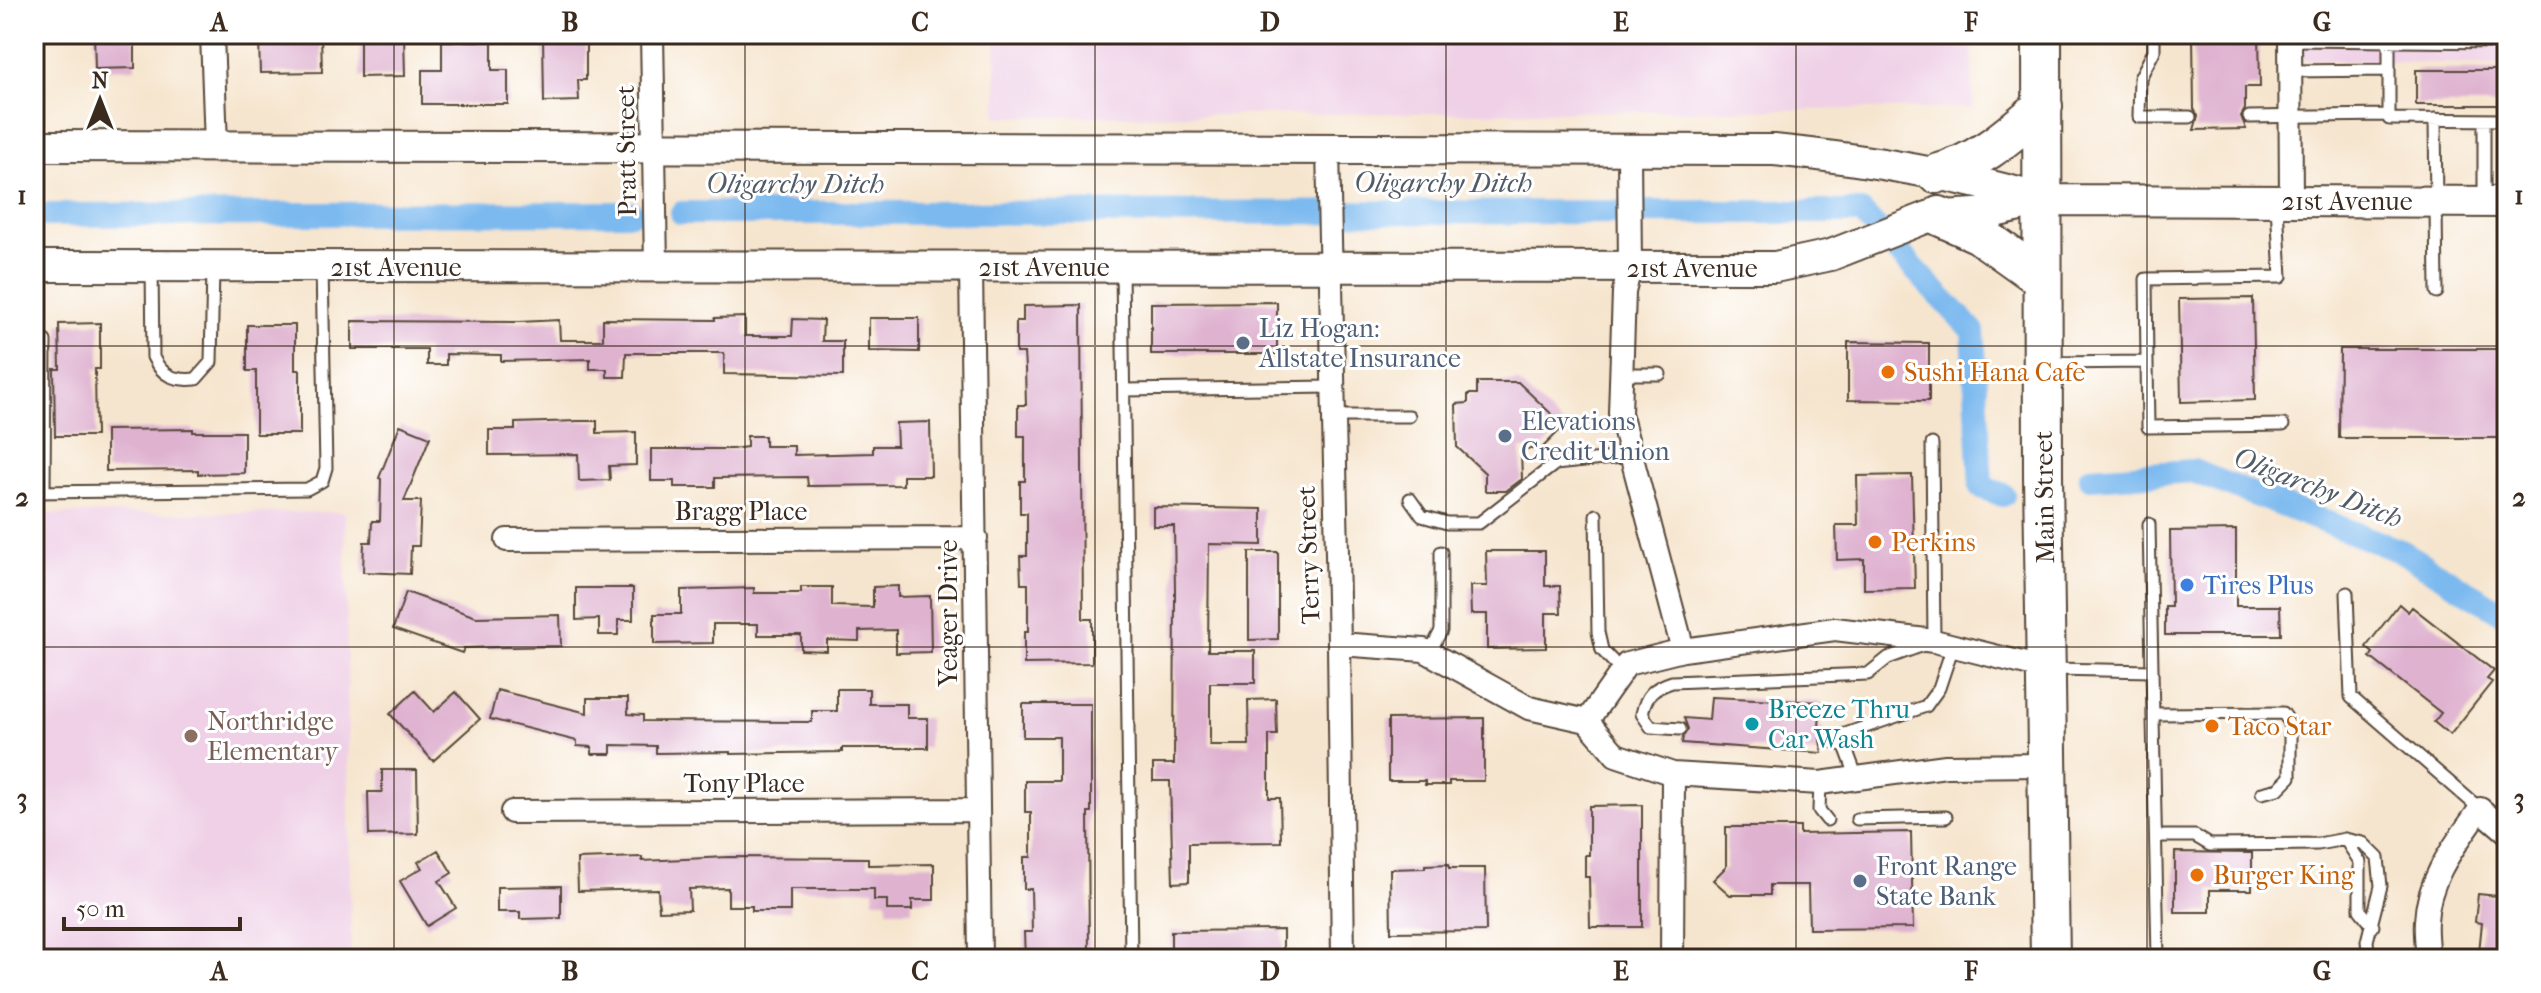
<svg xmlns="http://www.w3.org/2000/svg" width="2541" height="993" viewBox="0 0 2541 993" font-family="'IM FELL French Canon',serif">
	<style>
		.built { fill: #efd0e6 }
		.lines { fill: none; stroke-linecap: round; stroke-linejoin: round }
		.canal { stroke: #7bb9ef; stroke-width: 24 }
		.building { fill: #dfb2d0 }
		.lane-casing { stroke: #574638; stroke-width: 15 }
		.street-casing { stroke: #574638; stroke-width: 26 }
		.secondary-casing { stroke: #574638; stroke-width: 34 }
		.highway-casing { stroke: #574638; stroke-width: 42 }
		.lane { stroke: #fff; stroke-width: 11 }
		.street { stroke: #fff; stroke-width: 22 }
		.secondary { stroke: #fff; stroke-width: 30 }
		.highway { stroke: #fff; stroke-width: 38 }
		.grid { fill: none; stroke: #3b2a1e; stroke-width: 2; stroke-opacity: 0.55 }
		.service-dot { fill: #5c6f8a; stroke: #fff; stroke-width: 3 }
		.food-dot { fill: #e8710a; stroke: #fff; stroke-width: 3 }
		.shop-dot { fill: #3f7fe0; stroke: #fff; stroke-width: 3 }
		.culture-dot { fill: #0f9aa8; stroke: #fff; stroke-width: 3 }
		.education-dot { fill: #8d6e63; stroke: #fff; stroke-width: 3 }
		.labels { text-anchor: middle; stroke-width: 6; stroke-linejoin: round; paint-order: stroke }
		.street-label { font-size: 26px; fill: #3b2a1e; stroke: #fff }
		.service-label { font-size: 26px; fill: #4e5e75; stroke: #fff; text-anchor: start }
		.food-label { font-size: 26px; fill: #c56008; stroke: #fff; text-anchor: start }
		.shop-label { font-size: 26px; fill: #366cbe; stroke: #fff; text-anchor: start }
		.culture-label { font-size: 26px; fill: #0d838f; stroke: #fff; text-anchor: start }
		.education-label { font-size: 26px; fill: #785e54; stroke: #fff; text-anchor: start }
		.water-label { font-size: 28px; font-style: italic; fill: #515c67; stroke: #fff }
		.neatline { fill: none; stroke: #3b2a1e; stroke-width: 3 }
		.grid-label { font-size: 26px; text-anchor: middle; font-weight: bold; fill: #3b2a1e }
	</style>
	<rect width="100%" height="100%" fill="#fff"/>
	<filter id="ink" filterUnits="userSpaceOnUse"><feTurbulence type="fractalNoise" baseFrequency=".0125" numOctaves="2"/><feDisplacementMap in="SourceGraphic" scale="16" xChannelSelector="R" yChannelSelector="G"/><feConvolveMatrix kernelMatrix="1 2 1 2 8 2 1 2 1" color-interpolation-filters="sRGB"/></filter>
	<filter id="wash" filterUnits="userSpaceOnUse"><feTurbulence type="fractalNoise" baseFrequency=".006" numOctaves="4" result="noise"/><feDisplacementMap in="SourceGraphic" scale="32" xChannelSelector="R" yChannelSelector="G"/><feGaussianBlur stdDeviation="1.8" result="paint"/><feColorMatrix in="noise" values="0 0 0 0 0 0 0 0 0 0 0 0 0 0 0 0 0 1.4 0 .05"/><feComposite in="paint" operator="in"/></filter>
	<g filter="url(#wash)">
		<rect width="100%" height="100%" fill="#f6e5ce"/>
		<!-- built -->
		<path class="built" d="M996 34H1972L1973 108 997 117Z
			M2300 34H2507V65L2300 59Z
			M345 512 351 959H34V514Z"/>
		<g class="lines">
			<!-- canal -->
			<path class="canal" d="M682 213 1861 212 1973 331 1981 487 2003 495
				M34 215 632 213
				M2090 478 2193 471 2403 552 2507 616"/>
		</g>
		<g id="blocks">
			<!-- building -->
			<path class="building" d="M94 34H135V68L95 69Z
				M266 34H321L322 72 260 73 259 40H266Z
				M360 34H404L405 76 360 77Z
				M543 34 586 35V80H578L579 101 544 102Z
				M2193 34H2259L2260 87H2245V109L2241 116 2246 129 2194 130 2198 116 2194 109Z
				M442 41H492V70H508V104H422V70H442Z
				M2416 70H2504V105H2416Z
				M2253 298 2255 400 2181 402 2179 299Z
				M1277 302V354H1151V303Z
				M1081 305 1083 619H1092V663L1024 664V632H1028V584H1021L1020 556H1027V513H1020V481H1025V436H1018V405H1026L1025 368 1024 353H1016V321H1023V306Z
				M745 317V336H792L793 319 823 320 822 341H843V376L724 374V353H626L625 377H607V369H590V359L501 361V355L446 354V365H427V349H352V321L519 322 559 320 560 340H603V319L715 320V318Z
				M869 318H919V352L869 351Z
				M100 323V369H95L96 436H55L54 369H60L59 324Z
				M247 325H295V370H300V434H256V371H247Z
				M1848 342 1929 343V401L1848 400Z
				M2340 349H2507V438H2339Z
				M1477 382H1518L1564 426 1541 449H1521L1522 479 1506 491H1485V473L1457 447 1456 404 1468 403V394H1477Z
				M578 421H597V433L636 432V465L609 466 610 480 579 481 578 454 489 455V430H515V423Z
				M930 422 931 476H903V485L808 486 807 477 715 478V487H674V481H651V449H732L747 447V436H765V446H794V455L873 453V446H897L896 423Z
				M400 425 430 437 404 501H421L419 546H411L410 574 363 572 364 542H371L372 521H380L381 479 379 478Z
				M193 429V432H244V473L198 474V470L106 471V430Z
				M1912 475 1915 588 1864 589V559L1837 560 1836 525H1858L1857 476Z
				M1153 507 1262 509V545L1209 544 1208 651H1255V683H1210V745H1249L1248 700 1276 699 1277 735H1269V798H1280L1281 842 1189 843V882L1173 883 1170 781H1153V764H1174L1175 591 1174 526H1153Z
				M2236 530V606H2280L2281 635H2165V606H2171L2170 531Z
				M1486 551H1545V586H1560L1561 613H1546V648L1487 649V614H1471L1470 586H1487Z
				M1249 552H1278V639L1249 640Z
				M898 586V597L930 596 931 652 896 653V630L859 631V641L827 640V651L801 650V635H758V624H713V643L654 644V614H681V590L754 588V593H801V587H832V606L873 607V587Z
				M576 588H633V620H618V635H599V619L576 620Z
				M406 592 476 617 560 615 561 646 464 648 462 653 393 629Z
				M2399 604 2408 612 2412 607 2494 671 2487 679 2492 682 2450 735 2434 722 2441 713 2370 657 2373 653 2366 647Z
				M837 689H869V704H907V718H928V748H842V752L731 754V752L656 753V746L611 745V754H592V747L577 746V741L490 719 497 690 587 713V698H628V714L643 715V721L812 722V711H837Z
				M415 691 434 712 456 692 480 719 433 761 390 714Z
				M1711 697 1821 702 1819 727 1824 728 1820 739 1822 753 1682 743 1683 737 1688 729 1684 718 1709 720Z
				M1023 704H1091V812H1088L1089 959H1025L1024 932H1032L1031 889H1024V857H1031V812H1025V781H1059V737H1023Z
				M1484 718V781H1449V785H1425V781H1388V719Z
				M382 770H417L418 834 369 835 368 792H382Z
				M1642 805V927H1590L1589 877H1585V855H1589V806Z
				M1726 827H1800V834L1911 832 1913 928 1809 929 1808 885H1770V895H1730L1713 880 1726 867Z
				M438 850 452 873 439 881 456 908 427 926 400 881 422 868 418 862Z
				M2175 852 2252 853V890H2210V912H2175Z
				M642 857V861L728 857 868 858V865L934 864V900H912V910H887V900H874V889H790V911H752V906H728V888L689 889 690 910 659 911 658 889 578 891 577 859Z
				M1449 864V868H1485L1486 931 1391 932 1390 869 1425 868V865Z
				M561 886V918L520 919V912H497V887Z
				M2478 894 2507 897V954L2479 952 2482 923 2475 922Z
				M1283 930V959H1171V931Z"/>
		</g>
	</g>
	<g filter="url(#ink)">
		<use href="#blocks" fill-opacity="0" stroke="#574638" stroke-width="2"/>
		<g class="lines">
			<!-- lane casing -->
			<g class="lane-casing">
				<path id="lane" d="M2154 34V51L2140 78 2139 117H2190
					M2290 40 2507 42
					M2389 41V119L2507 120
					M2290 71 2389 70
					M2249 117 2389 115
					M2435 119 2437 292
					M2484 201V120
					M152 267 153 357C162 376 174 381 196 379L211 362 213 269
					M1122 268 1131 959
					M2147 362 2146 279 2281 277 2277 205
					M2048 363 2147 362 2148 427 2283 425
					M1622 374H1660
					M1124 390 1332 387
					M1332 416H1409
					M34 492 307 489 322 481 326 468 322 268
					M44 492 45 341
					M1410 499 1422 516 1447 523H1479L1555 464 1632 456
					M1596 515 1598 632 1602 650 1622 671
					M2149 524 2158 959
					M2347 593 2351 697 2480 809
					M1429 653 1441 631V552
					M2053 669 2152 671
					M2153 714 2283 713 2290 723V777L2278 789 2262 793
					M1680 729 1651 727 1642 714C1646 695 1653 688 1672 682L1868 674 1888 658 1934 641 1932 444
					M1828 740 1926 706 1939 688 1953 646
					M1828 740 1845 746 1857 778
					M1820 783 1819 810 1827 820
					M1857 819 1946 817
					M2156 836H2195L2210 845 2318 844 2345 839 2363 843 2378 858 2381 886 2367 941 2369 959
					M2345 839 2360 862V910L2373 926"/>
			</g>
			<!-- street casing -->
			<g class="street-casing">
				<path id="street" d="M212 34 216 146
					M652 34 656 267
					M2290 34 2291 201
					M1328 149 1339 644 1343 959
					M1629 150 1630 268 1624 292 1620 413 1683 650
					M971 267 980 959
					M507 540 976 538
					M1339 644 1424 650 1529 708 1587 721 1616 755 1673 774 1820 783 1946 766 2048 765
					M1587 721 1627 664 1683 650 1835 629 1934 641 2046 669
					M512 812 976 810
					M1672 959 1673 774
					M2428 959C2427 947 2425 933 2426 921 2428 877 2456 844 2480 809L2507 832"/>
			</g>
			<!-- secondary casing -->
			<g class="secondary-casing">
				<path id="secondary" d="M34 146 1774 150C1865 159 1955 174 2043 200
					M34 266 1775 267 1831 255 1928 217 1991 213 2044 200 2507 202"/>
			</g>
			<!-- highway casing -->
			<g class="highway-casing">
				<path id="highway" d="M2042 34 2043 475 2050 959
					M1936 174C1979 163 2010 134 2043 106
					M1939 216 1979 234 2042 279"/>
			</g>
			<!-- lane -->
			<use href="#lane" class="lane"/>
			<!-- street -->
			<use href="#street" class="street"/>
			<!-- secondary -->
			<use href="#secondary" class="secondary"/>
			<!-- highway -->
			<use href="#highway" class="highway"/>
		</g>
	</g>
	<!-- grid -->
	<path class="grid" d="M394 34V959M745 34V959M1095 34V959M1446 34V959M1796 34V959M2147 34V959M34 346H2507M34 647H2507"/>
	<!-- markers -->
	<g class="service-dot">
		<circle cx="1243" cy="343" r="8"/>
		<circle cx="1505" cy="436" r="8"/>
		<circle cx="1860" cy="881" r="8"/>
	</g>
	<g class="food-dot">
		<circle cx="1888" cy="372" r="8"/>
		<circle cx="1875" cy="542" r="8"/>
		<circle cx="2212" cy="726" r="8"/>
		<circle cx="2197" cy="875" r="8"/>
	</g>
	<circle class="shop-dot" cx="2187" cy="585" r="8"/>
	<circle class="culture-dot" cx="1752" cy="724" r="8"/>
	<circle class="education-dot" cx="191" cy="736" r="8"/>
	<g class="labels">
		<!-- street labels -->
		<g class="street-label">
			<text transform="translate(626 151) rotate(-91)" y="9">Pratt Street</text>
			<text x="2347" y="210">21st Avenue</text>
			<text x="396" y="276">21st Avenue</text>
			<text x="1044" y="276">21st Avenue</text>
			<text x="1692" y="277">21st Avenue</text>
			<text transform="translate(2044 497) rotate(-91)" y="9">Main Street</text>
			<text x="741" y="520">Bragg Place</text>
			<text transform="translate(1308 555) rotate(-92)" y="9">Terry Street</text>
			<text transform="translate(948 613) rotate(-90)" y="9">Yeager Drive</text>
			<text x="744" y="792">Tony Place</text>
		</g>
		<!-- service labels -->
		<g class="service-label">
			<text x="1259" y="337">Liz Hogan:<tspan x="1259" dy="30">Allstate Insurance</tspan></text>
			<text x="1521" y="430">Elevations<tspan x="1521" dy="30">Credit Union</tspan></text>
			<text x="1876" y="875">Front Range<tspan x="1876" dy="30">State Bank</tspan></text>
		</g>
		<!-- food labels -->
		<g class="food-label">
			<text x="1904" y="381">Sushi Hana Cafe</text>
			<text x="1891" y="551">Perkins</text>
			<text x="2228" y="735">Taco Star</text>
			<text x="2213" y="884">Burger King</text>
		</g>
		<!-- shop labels -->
		<g class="shop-label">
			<text x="2203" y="594">Tires Plus</text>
		</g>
		<!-- culture labels -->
		<g class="culture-label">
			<text x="1768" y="718">Breeze Thru<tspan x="1768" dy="30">Car Wash</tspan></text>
		</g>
		<!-- education labels -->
		<g class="education-label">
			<text x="207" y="730">Northridge<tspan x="207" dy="30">Elementary</tspan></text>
		</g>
		<!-- water labels -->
		<g class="water-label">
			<text x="1443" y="192">Oligarchy Ditch</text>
			<text x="795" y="193">Oligarchy Ditch</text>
			<text transform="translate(2318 487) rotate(21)" y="10">Oligarchy Ditch</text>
		</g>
	</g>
	<!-- margin -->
	<rect width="2541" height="993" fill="none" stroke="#fff" stroke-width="88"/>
	<!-- north arrow -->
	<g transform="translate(100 100)" stroke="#ffffff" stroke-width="6" paint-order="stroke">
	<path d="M0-6L14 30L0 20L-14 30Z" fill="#3b2a1e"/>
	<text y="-12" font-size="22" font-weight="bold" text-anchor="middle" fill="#3b2a1e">N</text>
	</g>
	<!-- scale -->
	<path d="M64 917v12h176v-12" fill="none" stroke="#3b2a1e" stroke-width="4"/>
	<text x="76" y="917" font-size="24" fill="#3b2a1e" stroke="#ffffff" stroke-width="6" paint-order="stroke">50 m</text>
	<rect x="44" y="44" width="2453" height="905" class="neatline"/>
	<g class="grid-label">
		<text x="219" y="31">A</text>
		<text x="570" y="31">B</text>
		<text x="920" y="31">C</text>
		<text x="1270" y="31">D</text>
		<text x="1621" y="31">E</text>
		<text x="1971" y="31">F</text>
		<text x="2322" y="31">G</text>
		<text x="22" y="204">1</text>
		<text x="2519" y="204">1</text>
		<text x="22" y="506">2</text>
		<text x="2519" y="506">2</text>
		<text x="22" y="807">3</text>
		<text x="2519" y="807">3</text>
		<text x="219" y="980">A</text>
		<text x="570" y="980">B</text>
		<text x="920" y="980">C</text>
		<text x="1270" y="980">D</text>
		<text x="1621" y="980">E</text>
		<text x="1971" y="980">F</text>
		<text x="2322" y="980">G</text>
	</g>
</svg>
